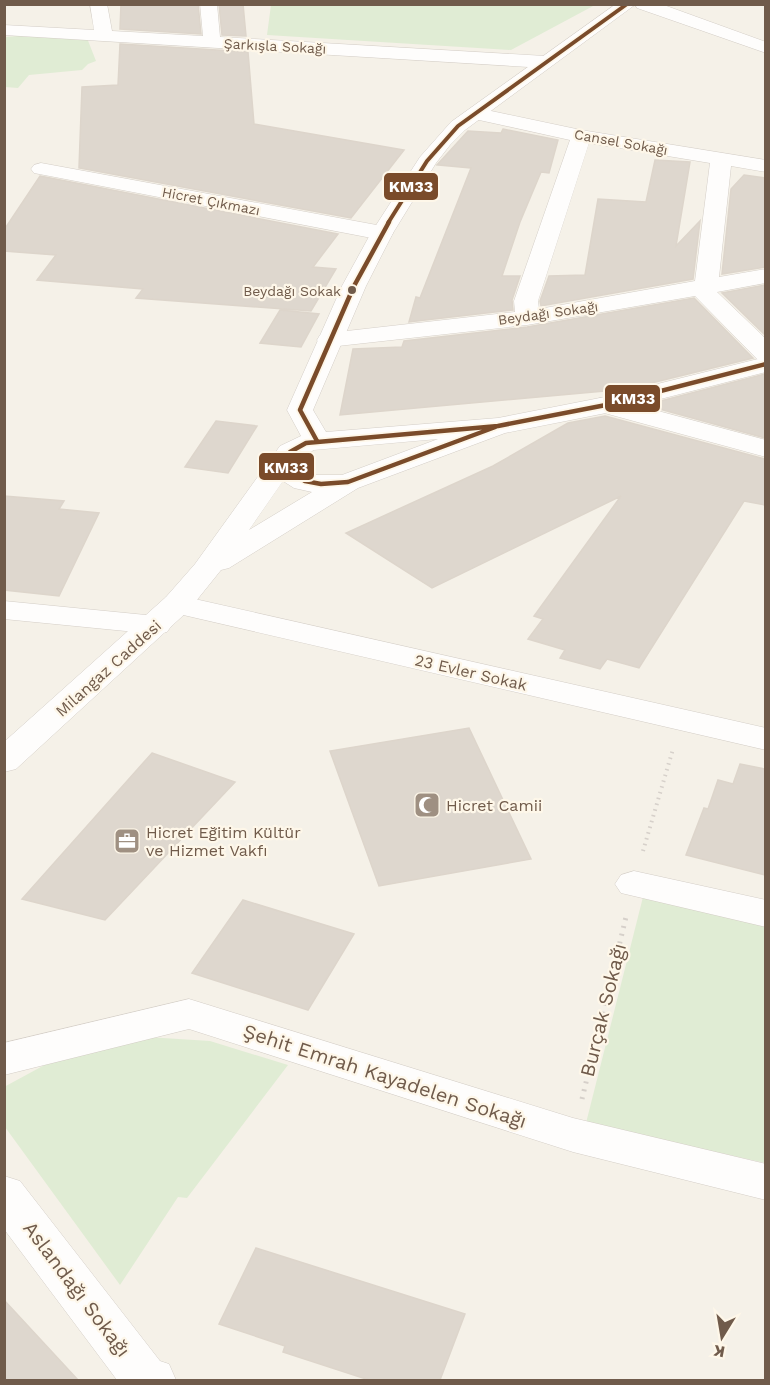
<svg xmlns="http://www.w3.org/2000/svg" width="770" height="1385" viewBox="0 0 770 1385" font-family="'Work Sans',sans-serif">
	<style>
		.green { fill: #e0ecd4 }
		.building { fill: #ded7ce; stroke: #ddd5cb; stroke-width: 1.5 }
		.lines { fill: none; stroke-linecap: round; stroke-linejoin: round }
		.minor-casing { stroke: #d4cec7; stroke-width: 1 }
		.tertiary-casing { stroke: #d4cec7; stroke-width: 1 }
		.path-far1 { stroke: #d6d0ca; stroke-width: 4; stroke-dasharray: 1.5 4.5; stroke-linecap: butt }
		.path { stroke: #d6d0ca; stroke-width: 5; stroke-dasharray: 2 6; stroke-linecap: butt }
		.minor { fill: #fefdfc; fill-rule: evenodd }
		.tertiary { fill: #fefdfc; fill-rule: evenodd }
		.bus-1-far1-casing { stroke: #fef7e9; stroke-width: 7 }
		.bus-1-casing { stroke: #fef7e9; stroke-width: 8 }
		.bus-1-far1 { stroke: #7a4b2a; stroke-width: 4 }
		.bus-1 { stroke: #7a4b2a; stroke-width: 4.5 }
		.bus-dot { fill: #705b4b; stroke: #fef7e9; stroke-width: 2 }
		.labels { text-anchor: middle; stroke-width: 4.5; stroke-linejoin: round; paint-order: stroke }
		.far-street-label { font-size: 14px; fill: #705b4b; stroke: #fef7e9 }
		.bus-label { font-size: 14px; fill: #705b4b; stroke: #fef7e9; text-anchor: end }
		.street-label { font-size: 16px; fill: #705b4b; stroke: #fef7e9 }
		.poi-label { font-size: 16px; fill: #705b4b; stroke: #fef7e9; text-anchor: start }
		.near-street-label { font-size: 20px; fill: #705b4b; stroke: #fef7e9 }
		.line-badge { stroke: #fef7e9; stroke-width: 2 }
		.badge-label { font-size: 16px; text-anchor: middle; font-weight: bold; fill: #fff }
	</style>
	<rect width="100%" height="100%" fill="#f5f1e8"/>
	<!-- green -->
	<path class="green" d="M271 5V4L595 5 511 50 267 35Z
		M18 36 87 38 96 61 88 64 82 70 29 75 18 88 5 87V37Z
		M643 897 765 925V1163L586 1123Z
		M147 1037 210 1041 288 1065 187 1198 178 1197 120 1285 5 1127 4 1087 74 1049Z"/>
	<!-- building -->
	<path class="building" d="M121 4H198L201 34 120 29Z
		M219 4H243L246 36 222 35Z
		M120 44 248 52 254 124 404 150 351 218 79 168 82 87 118 85Z
		M503 129 558 140 549 173 541 172 520 222 502 276H520L512 300 513 310 409 322 416 297 420 298 471 168 437 165 468 131 501 133Z
		M655 160 690 162 676 246 700 221 693 279 541 306 540 301 549 276 585 275 598 199 646 202Z
		M744 175 765 178V267L722 274 731 189Z
		M40 176 338 234 313 267 336 269 311 311 136 298 143 289 37 280 56 255 4 251V230Z
		M765 285V335L722 293Z
		M694 298 753 358 627 389 340 415 353 349 402 347 404 341 527 327Z
		M280 310 319 314 301 347 260 343Z
		M765 374V438L645 405Z
		M605 416 765 459V505L744 501 639 668 607 659 600 669 560 658 565 650 528 639 543 619 534 616 621 496 432 588 346 533 493 466 568 423Z
		M216 421 257 426 228 473 185 467Z
		M4 496 64 501 59 509 99 513 59 596 4 590Z
		M469 728 531 859 379 886 330 751Z
		M152 753 235 782 105 920 22 899Z
		M740 764 765 769V875L686 855 704 808 708 809 718 780 733 784Z
		M243 900 354 934 308 1010 192 973Z
		M256 1248 465 1314 440 1380H369L283 1352 285 1346 219 1324Z
		M4 1300 78 1380H4Z"/>
	<g class="lines">
		<!-- minor casing -->
		<g class="minor-casing">
			<path id="minor" d="M90 4H107L112 31 203 36 200 4H217L220 37 545 56 551 58 554 62 551 66 545 68 4 35V25L94 30Z
				M635 4H661L766 42V53L637 8Z
				M477 108 581 130 766 160V172L731 166 719 277 766 269V283L717 292 766 339V361L757 359 695 296 527 325 329 347 320 345 317 340 320 335 329 333 515 312 514 301 570 140 470 118 467 114 470 110ZM589 143 710 163 695 281 539 309 538 301Z
				M41 163 382 226 390 228 393 233 390 238 382 240 34 173 31 169 34 165Z
				M606 397 766 440V457L597 411 593 405 597 399Z
				M177 595 766 728V750L166 611 162 604 166 597Z
				M4 601 156 616 167 618 172 625 167 632 156 634 4 619Z
				M634 871 766 900V927L621 893 615 884 621 875Z
				M189 999 573 1118 766 1164V1200L573 1152 189 1029 4 1075V1043Z
				M4 1176 20 1181 160 1361 169 1364 176 1380H117L4 1229Z"/>
		</g>
		<!-- tertiary casing -->
		<g class="tertiary-casing">
			<path id="tertiary" d="M616 4H636L465 130 450 145 436 163 393 233 366 286 313 410 326 432 498 418 605 397 766 357V372L606 413 505 433 358 488 229 568 221 570 188 611 16 769 4 772V742L166 597 195 564 280 446 301 436 287 410 342 286 371 233 420 157 451 122ZM438 439 342 475H313L299 465 302 456 314 450ZM283 481 294 488 312 492 249 530Z"/>
		</g>
		<!-- path-far1 -->
		<path class="path-far1" d="M643 851 673 749"/>
		<!-- path -->
		<path class="path" d="M582 1099 626 917"/>
		<!-- minor -->
		<use href="#minor" class="minor"/>
		<!-- tertiary -->
		<use href="#tertiary" class="tertiary"/>
		<!-- bus-1-far1 casing -->
		<g class="bus-1-far1-casing">
			<path id="bus-1-far1" d="M388 223 427 161 458 126 627 4"/>
		</g>
		<!-- bus-1 casing -->
		<g class="bus-1-casing">
			<path id="bus-1" d="M498 426 348 482 321 484 305 481 291 472 285 465 290 452 306 443Z
				M498 426 606 405 766 364
				M317 441 300 410 354 286 389 222"/>
		</g>
		<!-- bus-1-far1 -->
		<use href="#bus-1-far1" class="bus-1-far1"/>
		<!-- bus-1 -->
		<use href="#bus-1" class="bus-1"/>
	</g>
	<!-- icons -->
	<defs>
		<g id="mosque-square" transform="scale(1.35)"><rect x="-9" y="-9" width="18" height="18" rx="4" fill="#9f9082" stroke="#fef7e9"/><path d="M3.5-4.9A6 6 0 1 0 3.5 4.9A5 5 0 1 1 3.5-4.9Z" fill="#fff"/></g>
		<g id="office-square" transform="scale(1.35)"><rect x="-9" y="-9" width="18" height="18" rx="4" fill="#9f9082" stroke="#fef7e9"/><path d="M-6-3h4V-5.5h4V-3h4V5H-6ZM-1-4.5V-3h2v-1.5ZM-6 0V1H6V0Z" fill="#fff"/></g>
	</defs>
	<g fill-rule="evenodd">
		<use href="#mosque-square" x="427" y="805"/>
		<use href="#office-square" x="127" y="841"/>
	</g>
	<!-- markers -->
	<circle class="bus-dot" cx="352" cy="290" r="5"/>
	<g class="labels">
		<!-- far-street labels -->
		<g class="far-street-label">
			<text transform="translate(275 46) rotate(3)" y="5">Şarkışla Sokağı</text>
			<text transform="translate(621 142) rotate(10)" y="5">Cansel Sokağı</text>
			<text transform="translate(211 201) rotate(11)" y="5">Hicret Çıkmazı</text>
			<text transform="translate(548 313) rotate(-8)" y="5">Beydağı Sokağı</text>
		</g>
		<!-- bus labels -->
		<g class="bus-label">
			<text x="341" y="296">Beydağı Sokak</text>
		</g>
		<!-- street labels -->
		<g class="street-label">
			<text transform="translate(108 668) rotate(-42)" y="6">Milangaz Caddesi</text>
			<text transform="translate(471 672) rotate(13)" y="6">23 Evler Sokak</text>
		</g>
		<!-- poi labels -->
		<g class="poi-label">
			<text x="446" y="811">Hicret Camii</text>
			<text x="146" y="838">Hicret Eğitim Kültür<tspan x="146" dy="18">ve Hizmet Vakfı</tspan></text>
		</g>
		<!-- near-street labels -->
		<g class="near-street-label">
			<text transform="translate(603 1010) rotate(-76)" y="7">Burçak Sokağı</text>
			<text transform="translate(385 1076) rotate(18)" y="7">Şehit Emrah Kayadelen Sokağı</text>
			<text transform="translate(77 1289) rotate(53)" y="7">Aslandağı Sokağı</text>
		</g>
	</g>
	<g class="line-badge">
		<rect x="383" y="172" width="56" height="29" rx="6" fill="#7a4b2a"/>
		<rect x="604" y="384" width="57" height="29" rx="6" fill="#7a4b2a"/>
		<rect x="258" y="452" width="57" height="29" rx="6" fill="#7a4b2a"/>
	</g>
	<g class="badge-label">
		<text x="411" y="192">KM33</text>
		<text x="633" y="404">KM33</text>
		<text x="286" y="473">KM33</text>
	</g>
	<!-- border -->
	<rect width="770" height="1385" fill="none" stroke="#705b4b" stroke-width="12"/>
	<!-- north arrow -->
	<g transform="translate(722 1337) rotate(191)" stroke="#fef7e9" stroke-width="4.5" paint-order="stroke">
	<path d="M0-4.5L10 22L0 15L-10 22Z" fill="#705b4b"/>
	<text y="-9" font-size="16" font-weight="bold" text-anchor="middle" fill="#705b4b">K</text>
	</g>
</svg>
